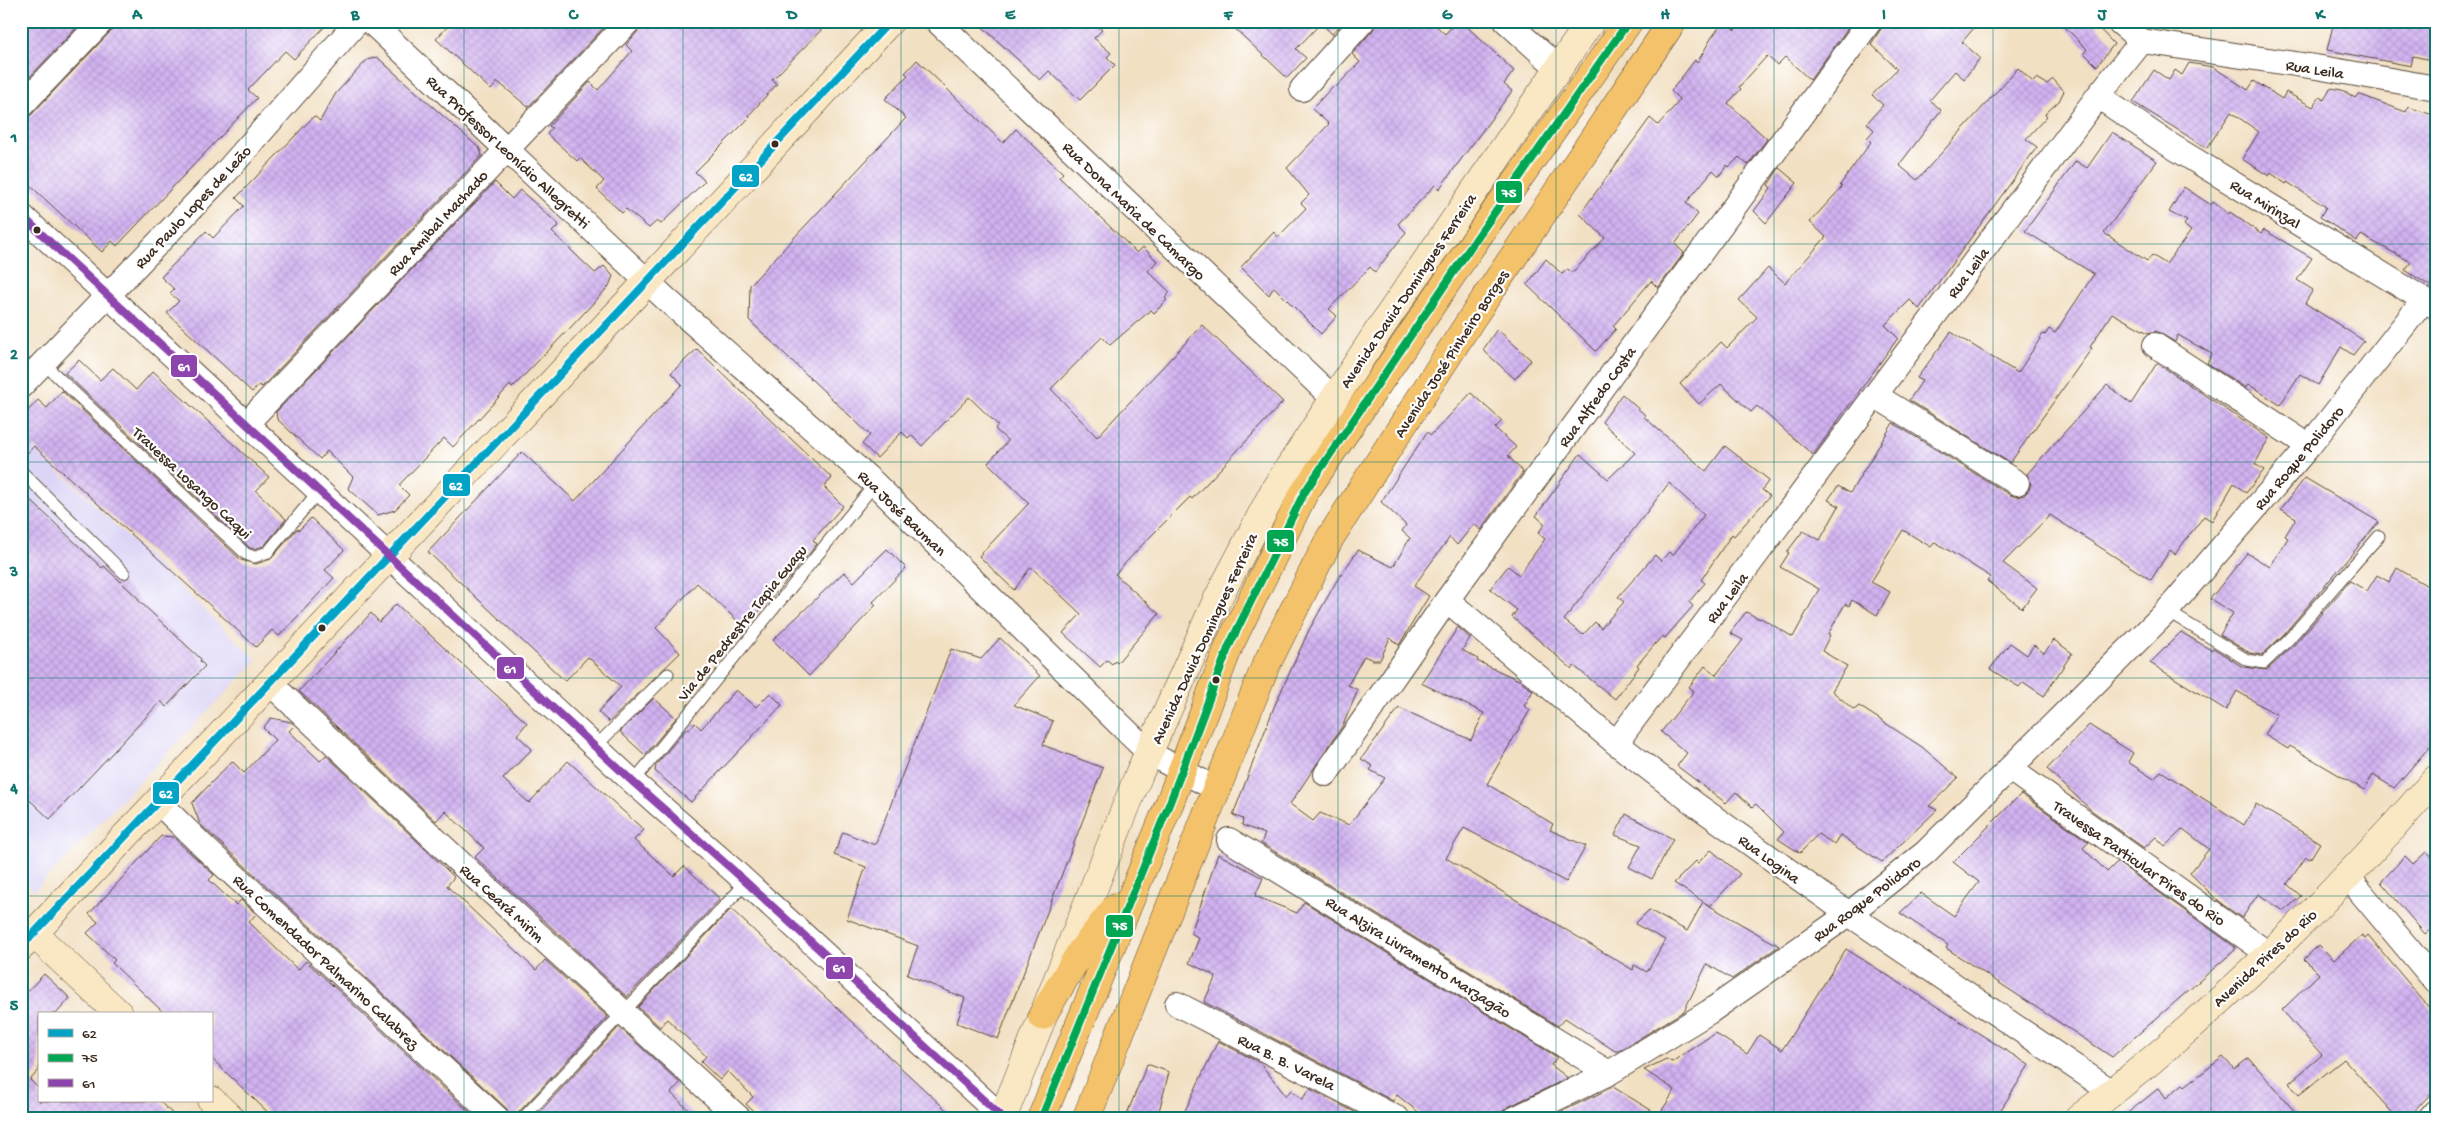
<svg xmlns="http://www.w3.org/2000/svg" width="2457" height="1140" viewBox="0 0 2457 1140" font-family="'Gochi Hand',sans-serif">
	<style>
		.built { fill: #ddd5f6 }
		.building { fill: url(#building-cross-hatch); fill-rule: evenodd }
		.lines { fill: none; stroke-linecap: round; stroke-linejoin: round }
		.lane-casing { stroke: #564537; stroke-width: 13 }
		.street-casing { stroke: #564537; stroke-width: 26 }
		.secondary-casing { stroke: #564537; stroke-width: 29 }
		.primary-casing { stroke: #564537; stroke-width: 29 }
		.lane { stroke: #fff; stroke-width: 11 }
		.street { stroke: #fff; stroke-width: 24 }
		.secondary { stroke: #fae7c3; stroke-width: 28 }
		.primary { stroke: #f3c26a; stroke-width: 28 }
		.bus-1-casing { stroke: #fff; stroke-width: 11 }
		.bus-2-casing { stroke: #fff; stroke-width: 11 }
		.bus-3-casing { stroke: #fff; stroke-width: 11 }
		.bus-1 { stroke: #03a3c5; stroke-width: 8 }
		.bus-2 { stroke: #00a651; stroke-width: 8 }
		.bus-3 { stroke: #8e44ad; stroke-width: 8 }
		.grid { fill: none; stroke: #0f766e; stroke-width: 1; stroke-opacity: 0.55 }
		.bus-dot { fill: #3b2a1e; stroke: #fff; stroke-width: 2 }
		.labels { text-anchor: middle; stroke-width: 4.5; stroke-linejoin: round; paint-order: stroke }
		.street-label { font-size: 16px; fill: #3b2a1e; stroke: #fff }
		.line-badge { stroke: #fff; stroke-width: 2 }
		.badge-label { font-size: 14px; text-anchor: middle; font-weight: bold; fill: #fff }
		.neatline { fill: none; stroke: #0f766e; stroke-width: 2 }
		.grid-label { font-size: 16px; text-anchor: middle; font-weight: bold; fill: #0f766e }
	</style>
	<defs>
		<pattern id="building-cross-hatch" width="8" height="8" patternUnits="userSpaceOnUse" patternTransform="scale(1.25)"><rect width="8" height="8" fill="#d1b2f1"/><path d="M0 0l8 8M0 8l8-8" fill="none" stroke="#b499ce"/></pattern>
	</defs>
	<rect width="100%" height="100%" fill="#fff"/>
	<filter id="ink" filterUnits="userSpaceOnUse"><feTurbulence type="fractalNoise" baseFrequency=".02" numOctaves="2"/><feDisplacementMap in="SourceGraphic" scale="10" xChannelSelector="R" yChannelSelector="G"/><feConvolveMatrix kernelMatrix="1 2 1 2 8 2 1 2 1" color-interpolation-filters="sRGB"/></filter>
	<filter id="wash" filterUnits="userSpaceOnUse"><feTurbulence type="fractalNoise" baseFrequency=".0096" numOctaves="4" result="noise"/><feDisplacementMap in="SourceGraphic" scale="20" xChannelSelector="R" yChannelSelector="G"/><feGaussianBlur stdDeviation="1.12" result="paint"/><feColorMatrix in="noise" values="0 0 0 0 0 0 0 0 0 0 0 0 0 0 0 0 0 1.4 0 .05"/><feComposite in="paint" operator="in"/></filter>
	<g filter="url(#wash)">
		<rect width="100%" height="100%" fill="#f2e0c3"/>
		<!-- built -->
		<path class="built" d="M21 435 257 660 34 891 21 878Z"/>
		<g id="blocks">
			<!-- building -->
			<path class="building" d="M21 21H83L21 86Z
				M115 21H330L294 59 285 51 248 90 257 98 117 246 112 241 102 252 21 177V119L31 115 112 30Z
				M453 21H610L528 107 498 82 491 90 436 39Z
				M644 21H830L772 80 777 84 749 115 750 117 695 172 705 181 661 224 657 221 649 228 626 209 622 213 597 189 604 181 580 158 577 161 547 134 552 128 549 126 590 82 598 90 632 51 626 45 639 30Z
				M976 21H1091L1102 30 1094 38 1111 53 1107 57 1115 65 1080 100 1049 71 1040 80Z
				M1227 21H1344L1332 34 1321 23 1296 49 1306 58 1287 78Z
				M1376 21H1431L1445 34 1457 21H1461L1514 71 1504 84 1512 91 1439 189 1435 185 1398 224 1406 232 1375 272 1370 267 1329 309 1337 316 1321 334 1274 287 1269 295 1241 267 1274 232 1278 237 1306 208 1301 203 1309 195 1287 168 1329 124 1312 109 1334 85 1336 87 1360 62 1352 54 1373 30Z
				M1724 21 1735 30 1742 21H1853L1810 80 1785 57 1777 65 1767 56 1739 87 1741 89 1728 103 1767 139 1748 165 1739 157 1729 167 1727 165 1719 176 1713 170 1686 203 1698 214 1675 244 1684 253 1658 288 1651 281 1613 326 1616 329 1596 351 1527 285 1546 259 1562 274 1568 269 1572 273 1605 238 1580 214 1650 118 1658 125 1680 100 1671 91 1695 60 1697 63 1712 37Z
				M1884 21H1980L1962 42 1980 58 1964 79 1955 71 1930 100 1941 110 1899 165 1917 180 2018 68 2033 82 2037 78 2047 84 2053 79 2064 91 2059 101 2045 114 2047 116 2026 139 2037 147 1919 309 1910 300 1885 325 1898 338 1813 455 1757 406 1751 412 1721 384 1699 404 1680 384 1721 342 1727 348 1757 317 1739 300 1768 268 1785 283 1826 237 1810 222 1842 187 1840 185 1871 142 1867 138 1874 130 1867 123 1883 105 1872 95 1897 69 1871 44 1881 29Z
				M2059 21H2092L2114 44 2097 66 2084 53 2087 49Z
				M2334 21H2436V36L2431 60 2413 56 2411 66 2327 50Z
				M377 57 480 149 482 155 262 387 259 385 252 392 167 313 179 301 170 293 174 289 161 277 206 231 213 238 244 206 236 198 314 116 320 121 336 93 367 60Z
				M917 60 1003 143 1016 129 1063 173 1059 177 1137 253 1143 247 1157 261 1148 271 1170 292 1165 298 1167 300 1154 313 1151 310 1110 345 1102 337 1051 389 1097 437 1202 325 1283 402 1192 499 1190 497 1144 543 1115 574 1159 614 1117 663 1115 661 1112 664 1107 660 1100 667 1063 633 1081 614 1031 567 1014 590 979 556 1029 503 988 463 1008 441 995 429 998 425 969 397 922 446 911 435 908 438 902 432 877 458 862 444 870 435 749 320 750 285 906 118 885 99 908 75 905 73Z
				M2189 63 2213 67 2248 90 2254 81 2282 99 2286 92 2313 107 2320 97 2324 100 2330 88 2342 90 2355 98 2358 94 2406 112 2408 107 2436 116V268L2432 287 2405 270 2411 262 2361 235 2357 241 2320 217 2326 207 2287 182 2286 184 2271 173 2269 176 2242 159 2259 132 2231 112 2207 148 2133 102 2154 70 2169 80 2175 70 2182 75Z
				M2112 132 2157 161 2104 233 2147 261 2152 255 2166 264 2191 231 2184 225 2187 221 2169 212 2184 187 2211 205 2213 202 2229 214 2230 212 2261 234 2264 230 2312 258 2297 280 2313 290 2305 303 2364 341 2353 355 2341 347 2318 385 2300 374 2280 405 2248 384 2246 388 2207 363 2212 354 2178 335 2175 342 2156 331 2148 333 2112 313 2090 347 2092 348 2010 463 1909 400 1922 381 1917 378 1951 332 2018 373 2043 334 2045 335 2049 329 2055 333 2094 274 2025 231 2076 161 2087 168Z
				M1779 168 1797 183 1766 223 1754 211 1771 188 1768 185Z
				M495 182 512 199 520 190 559 225 552 232 595 273 604 266 613 276 609 286 571 327 512 388 510 385 453 447 444 438 399 485 409 495 395 510 378 515 348 488 353 477 327 451 320 459 277 419 276 412Z
				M1497 329 1531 360 1515 379 1483 350Z
				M697 349 832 478 824 487 843 506 813 540 817 544 778 591 744 627 697 583 656 628 680 653 609 722 598 712 621 687 588 657 565 681 428 552 522 452 575 501 682 384 671 373Z
				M79 360 100 380 113 368 136 390 153 371 269 477 256 491 286 519 264 546 254 549 250 548 65 373Z
				M2157 363 2269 438 2255 464 2264 470 2246 493 2234 483 2212 521 2204 516 2175 554 2170 550 2151 580 2050 515 2003 563 2037 588 2022 608 1987 581 1991 577 1935 542 1931 547 1903 530 1871 582 1890 592 1877 615 1852 600 1849 606 1845 604 1828 634 1830 635 1822 651 1847 666 1832 691 1854 710 1859 706 1922 747 1958 778 1929 806 1937 810 1882 862 1840 835 1834 844 1818 834 1800 853 1778 839 1784 832 1756 804 1752 807 1736 792 1726 803 1677 766 1687 753 1661 732 1694 691 1689 687 1705 666 1716 675 1743 640 1730 633 1746 612 1760 619 1761 618 1793 637 1819 589 1780 567 1789 553 1787 552 1803 531 1820 540 1839 506 1828 500 1838 486 1850 493 1893 423 2010 495 2017 497 2024 495 2029 490 2031 483 2027 474 2107 385 2131 404Z
				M62 391 241 560 256 564 271 559 297 529 299 530 311 518 344 550 325 570 334 578 279 636 272 630 256 647 34 446 21 460V418L38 400 47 408Z
				M1471 393 1502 421 1495 428 1516 447 1508 456 1523 472 1481 530 1474 524 1457 545 1450 537 1424 572 1414 586 1429 596 1399 645 1390 638 1380 660H1373L1364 656 1348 685 1358 690 1343 725 1290 804 1313 821 1320 813 1349 825 1385 778 1370 770 1373 766 1361 759 1399 708 1471 740 1484 713 1421 683 1458 627 1470 638 1462 650 1478 659 1477 661 1521 681 1533 691 1524 706 1530 710 1487 784 1553 824 1550 830 1586 846 1566 882 1464 828 1446 858 1633 970 1634 965 1647 972 1665 940 1635 924 1649 910 1687 931 1703 902 1779 946 1732 979 1707 964 1684 1011 1619 1051H1615L1565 1018 1558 1026 1261 843 1265 834 1242 825 1243 819 1233 815 1274 707 1309 630 1336 582 1358 550 1393 567 1410 538 1402 531 1406 525 1381 502 1427 432 1431 435Z
				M1622 394 1645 415 1644 417 1706 471 1725 446 1769 480 1762 490 1770 496 1734 536 1732 534 1701 580 1705 583 1689 602 1693 606 1665 638 1662 636 1637 665 1639 667 1615 699 1574 666 1572 669 1512 617 1517 610 1490 589 1508 566 1519 575 1545 539 1538 533 1545 524 1536 516 1580 454 1608 479 1635 453 1602 422ZM1669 483 1704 515 1673 555 1669 552 1661 561 1655 555 1618 597 1624 602 1601 628 1595 622 1583 635 1564 620Z
				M2305 478 2379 522 2283 635 2262 655 2250 653 2220 635 2233 613 2210 599 2247 553 2270 567 2288 538 2285 536 2296 518 2281 509Z
				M21 491 102 568 104 566 139 599 138 600 201 659 200 661 205 666 166 707 161 701 50 819 21 792Z
				M887 549 906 568 873 602 876 605 809 676 773 640 844 572 854 582Z
				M2397 568 2436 591V739L2394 788 2373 775 2364 790 2290 746 2288 749 2265 735 2277 715 2237 691 2226 710 2150 663 2181 632 2211 650 2213 648 2243 667 2267 670 2294 645 2350 581 2367 591 2377 575 2389 582Z
				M396 604 527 723 517 735 532 749 503 779 529 803 568 761 644 830 634 840 674 876 684 866 720 899 627 997 475 857 484 848 445 811 436 821 299 691 371 613 379 622Z
				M1000 638 1040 676 1014 705 1053 721 1043 745 1103 768 998 1039 957 1023 965 998 907 975 918 946 847 919 866 867 834 855 843 832 875 845 951 649 981 659Z
				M2054 640 2072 653 2044 696 2023 682 2019 687 1990 669 2010 643 2027 655 2034 645 2044 653Z
				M736 690 756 707 770 693 782 705 691 802 655 771 656 765 687 728 689 730 695 723 701 729Z
				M654 698 676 718 645 755 620 732Z
				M271 718 291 722 295 725 289 731 320 761 326 755 417 841 454 877 447 886 536 970 545 960 608 1017 517 1114 515 1119H511L507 1109 200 824 192 803 232 761 244 773 275 740 263 728Z
				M2089 725 2133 753 2128 762 2154 779 2161 771 2244 825 2256 804 2320 843 2310 859 2306 857 2287 884 2301 896 2284 911 2258 894 2242 918 2219 902 2190 873 2209 849 2183 829 2165 846 2156 837 2144 848 2091 810 2047 769Z
				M2021 794 2089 842 2083 848 2107 872 2117 862 2235 947V950L2112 1057 1946 948 1948 945 1900 913 1921 893 1954 916 1979 882 1953 862Z
				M1626 814 1673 839 1652 879 1629 867 1641 845 1615 835Z
				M161 836 173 837 214 875 209 880 236 905 241 900 256 914 249 922 298 970 306 961 477 1119H275L211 1058V1014H165L112 963 115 960 87 933 98 922 89 914Z
				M1711 850 1740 874 1710 906 1674 883 1696 861 1698 863Z
				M2426 852 2436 861V925L2425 934 2381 882 2405 856 2413 864Z
				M1218 854 1263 878 1255 896 1297 913 1304 902 1557 1057 1551 1065 1568 1078 1508 1107 1502 1112 1500 1119H1427L1397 1095 1393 1101 1204 1002 1216 976 1189 963 1199 938 1191 933Z
				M731 909 913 1079 956 1119H761L746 1104 753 1097 728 1071 720 1080 701 1062 706 1056 667 1019 660 1027 638 1007Z
				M2362 935 2365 938 2368 935 2436 1016V1088L2407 1119H2398L2344 1059 2299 1095 2289 1083 2322 1055 2282 1010 2319 974 2304 959 2319 945 2334 960Z
				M1846 949 2029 1065 1995 1119H1546L1613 1087 1659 1115 1675 1090 1644 1070 1666 1059 1672 1062 1715 1033 1747 1054 1759 1035 1782 1050Z
				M44 974 70 998 56 1014H39V1070L30 1080 39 1089V1101H159L178 1119H21V998Z
				M619 1027 680 1083 671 1093 698 1119H533Z
				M1218 1041 1260 1063 1286 1096 1291 1090 1302 1099 1310 1089 1368 1119H1181Z
				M2223 1057 2234 1069 2249 1058 2301 1119H2120L2159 1088 2166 1098 2183 1084 2185 1086Z
				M1147 1064 1169 1072 1157 1119H1125Z"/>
		</g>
	</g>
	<g filter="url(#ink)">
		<use href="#blocks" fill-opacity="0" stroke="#564537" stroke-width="1"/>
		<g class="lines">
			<!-- lane casing -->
			<g class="lane-casing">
				<path id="lane" d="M43 363 246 554 254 557 268 552 319 491
					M21 471 124 573
					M2167 611 2247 660 2264 663 2288 640 2379 536
					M595 747 668 674
					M633 782 875 484
					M522 1119 746 883"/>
			</g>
			<!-- street casing -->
			<g class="street-casing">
				<path id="street" d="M370 21 666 299 875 484 1149 753 1216 789
					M937 21 1334 399
					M1506 21 1558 68
					M2118 21 2142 41 2322 68 2436 88
					M1302 89 1363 21
					M2098 96 2165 142 2436 307
					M21 106 102 21
					M21 215 633 782 734 871 1003 1118
					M2155 345 2309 446
					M21 386 226 172 358 21
					M1876 396 2017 483
					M247 423 629 21
					M1447 600 1616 743 1695 804 1849 914 2112 1092
					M269 682 474 876 740 1119
					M1616 743 2098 96 2142 41
					M2010 769 2270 955
					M1326 774 1447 600 1870 21
					M157 801 206 849 498 1119
					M1229 840 1609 1073
					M2348 877 2436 982
					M1177 1004 1398 1119
					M1514 1119 1609 1073 1709 1012 1849 914 1926 852 2167 611 2309 446 2424 300
					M2430 1119 2436 1112"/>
			</g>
			<!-- secondary casing -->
			<g class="secondary-casing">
				<path id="secondary" d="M33 933 119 1014
					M21 947 632 298 890 21
					M211 1100 231 1119
					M1002 1119 1139 774 1217 600 1275 489 1381 327 1591 21
					M2078 1119C2209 1019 2328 903 2436 779"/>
			</g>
			<!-- primary casing -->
			<g class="primary-casing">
				<path id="primary" d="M1042 1016 1080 953 1116 907
					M1041 1119 1170 802 1229 646 1304 493 1476 239 1629 21
					M1086 1119 1265 667 1330 538 1472 318 1673 21"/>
			</g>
			<!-- lane -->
			<use href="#lane" class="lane"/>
			<!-- street -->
			<use href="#street" class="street"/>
			<!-- secondary -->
			<use href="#secondary" class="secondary"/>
			<!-- primary -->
			<use href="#primary" class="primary"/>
			<!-- bus-1 casing -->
			<g class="bus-1-casing">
				<path id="bus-1" d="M21 947 632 298 890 21"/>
			</g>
			<!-- bus-2 casing -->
			<g class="bus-2-casing">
				<path id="bus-2" d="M1041 1119 1170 802 1229 646 1304 493 1476 239 1629 21"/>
			</g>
			<!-- bus-3 casing -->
			<g class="bus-3-casing">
				<path id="bus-3" d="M21 215 633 782 734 871 1003 1118"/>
			</g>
			<!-- bus-1 -->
			<use href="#bus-1" class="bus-1"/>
			<!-- bus-2 -->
			<use href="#bus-2" class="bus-2"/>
			<!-- bus-3 -->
			<use href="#bus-3" class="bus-3"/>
		</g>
	</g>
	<!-- grid -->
	<path class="grid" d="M246 21V1119M464 21V1119M683 21V1119M901 21V1119M1119 21V1119M1338 21V1119M1556 21V1119M1774 21V1119M1993 21V1119M2211 21V1119M21 244H2436M21 462H2436M21 678H2436M21 896H2436"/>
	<!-- markers -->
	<g class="bus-dot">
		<circle cx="775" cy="144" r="4.5"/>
		<circle cx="37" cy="230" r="4.5"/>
		<circle cx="322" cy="628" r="4.5"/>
		<circle cx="1216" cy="680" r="4.5"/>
	</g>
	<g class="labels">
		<!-- street labels -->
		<g class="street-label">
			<text transform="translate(2315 68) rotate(9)" y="6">Rua Leila</text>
			<text transform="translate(509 151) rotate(43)" y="6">Rua Professor Leonídio Allegretti</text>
			<text transform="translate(2266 203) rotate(32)" y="6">Rua Mirinzal</text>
			<text transform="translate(192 206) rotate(-47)" y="6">Rua Paulo Lopes de Leão</text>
			<text transform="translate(1135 210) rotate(44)" y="6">Rua Dona Maria de Camargo</text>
			<text transform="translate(437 222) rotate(-47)" y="6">Rua Amibal Machado</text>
			<text transform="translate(1967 272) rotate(-53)" y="6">Rua Leila</text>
			<text transform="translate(1407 290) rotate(-56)" y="6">Avenida David Domingues Ferreira</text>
			<text transform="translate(1450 353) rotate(-57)" y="6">Avenida José Pinheiro Borges</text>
			<text transform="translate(1596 396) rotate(-54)" y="6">Rua Alfredo Costa</text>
			<text transform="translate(2298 457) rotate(-50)" y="6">Rua Roque Polidoro</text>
			<text transform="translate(193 482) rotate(43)" y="6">Travessa Losango Caqui</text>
			<text transform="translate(903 512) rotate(44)" y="6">Rua José Bauman</text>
			<text transform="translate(1726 597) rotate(-53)" y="6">Rua Leila</text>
			<text transform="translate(741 622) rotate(-51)" y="6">Via de Pedrestre Tapia Guaçu</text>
			<text transform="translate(1203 638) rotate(-65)" y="6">Avenida David Domingues Ferreira</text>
			<text transform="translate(1770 858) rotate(36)" y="6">Rua Logina</text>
			<text transform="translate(2140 862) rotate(35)" y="6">Travessa Particular Pires do Rio</text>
			<text transform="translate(1866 898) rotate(-37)" y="6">Rua Roque Polidoro</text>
			<text transform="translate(503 902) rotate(42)" y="6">Rua Ceará Mirim</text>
			<text transform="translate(1419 956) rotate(32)" y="6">Rua Alzira Livramento Marzagão</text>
			<text transform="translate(2264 957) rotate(-43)" y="6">Avenida Pires do Rio</text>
			<text transform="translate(327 961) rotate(43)" y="6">Rua Comendador Palmarino Calabrez</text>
			<text transform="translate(1287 1061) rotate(27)" y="6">Rua B. B. Varela</text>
		</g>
	</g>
	<g class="line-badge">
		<rect x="731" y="164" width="29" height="24" rx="5" fill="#03a3c5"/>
		<rect x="1495" y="180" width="28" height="24" rx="5" fill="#00a651"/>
		<rect x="170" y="354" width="28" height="24" rx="5" fill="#8e44ad"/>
		<rect x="442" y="473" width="29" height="24" rx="5" fill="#03a3c5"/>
		<rect x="1266" y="529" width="29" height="24" rx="5" fill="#00a651"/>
		<rect x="496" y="656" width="29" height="24" rx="5" fill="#8e44ad"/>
		<rect x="152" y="781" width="28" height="24" rx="5" fill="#03a3c5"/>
		<rect x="1105" y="914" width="29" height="24" rx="5" fill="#00a651"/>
		<rect x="825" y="956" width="29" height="24" rx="5" fill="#8e44ad"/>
	</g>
	<g class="badge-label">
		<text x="746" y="181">62</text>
		<text x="1509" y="197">75</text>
		<text x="184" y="371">61</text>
		<text x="456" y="490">62</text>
		<text x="1281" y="546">75</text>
		<text x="510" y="673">61</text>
		<text x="166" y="798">62</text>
		<text x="1120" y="930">75</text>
		<text x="839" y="972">61</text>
	</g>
	<!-- margin -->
	<rect width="2457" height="1140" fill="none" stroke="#fff" stroke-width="55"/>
	<!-- legend -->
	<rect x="38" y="1012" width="175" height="90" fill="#ffffff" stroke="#b1aaa5"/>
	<rect x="48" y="1029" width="25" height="8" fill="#03a3c5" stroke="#b1aaa5"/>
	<text x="82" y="1038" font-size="15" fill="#3b2a1e">62</text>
	<rect x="48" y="1054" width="25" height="8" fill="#00a651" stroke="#b1aaa5"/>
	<text x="82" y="1062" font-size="15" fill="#3b2a1e">75</text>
	<rect x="48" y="1079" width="25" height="8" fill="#8e44ad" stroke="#b1aaa5"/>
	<text x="82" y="1088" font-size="15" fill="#3b2a1e">61</text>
	<rect x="28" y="28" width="2402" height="1084" class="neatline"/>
	<g class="grid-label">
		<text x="137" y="19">A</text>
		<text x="355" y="19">B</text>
		<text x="573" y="19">C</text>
		<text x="792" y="19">D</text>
		<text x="1010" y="19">E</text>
		<text x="1228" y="19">F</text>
		<text x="1447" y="19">G</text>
		<text x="1665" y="19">H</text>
		<text x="1884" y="19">I</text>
		<text x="2102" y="19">J</text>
		<text x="2320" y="19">K</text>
		<text x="14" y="142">1</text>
		<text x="14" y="359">2</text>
		<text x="14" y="576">3</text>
		<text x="14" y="793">4</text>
		<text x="14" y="1010">5</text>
	</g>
</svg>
